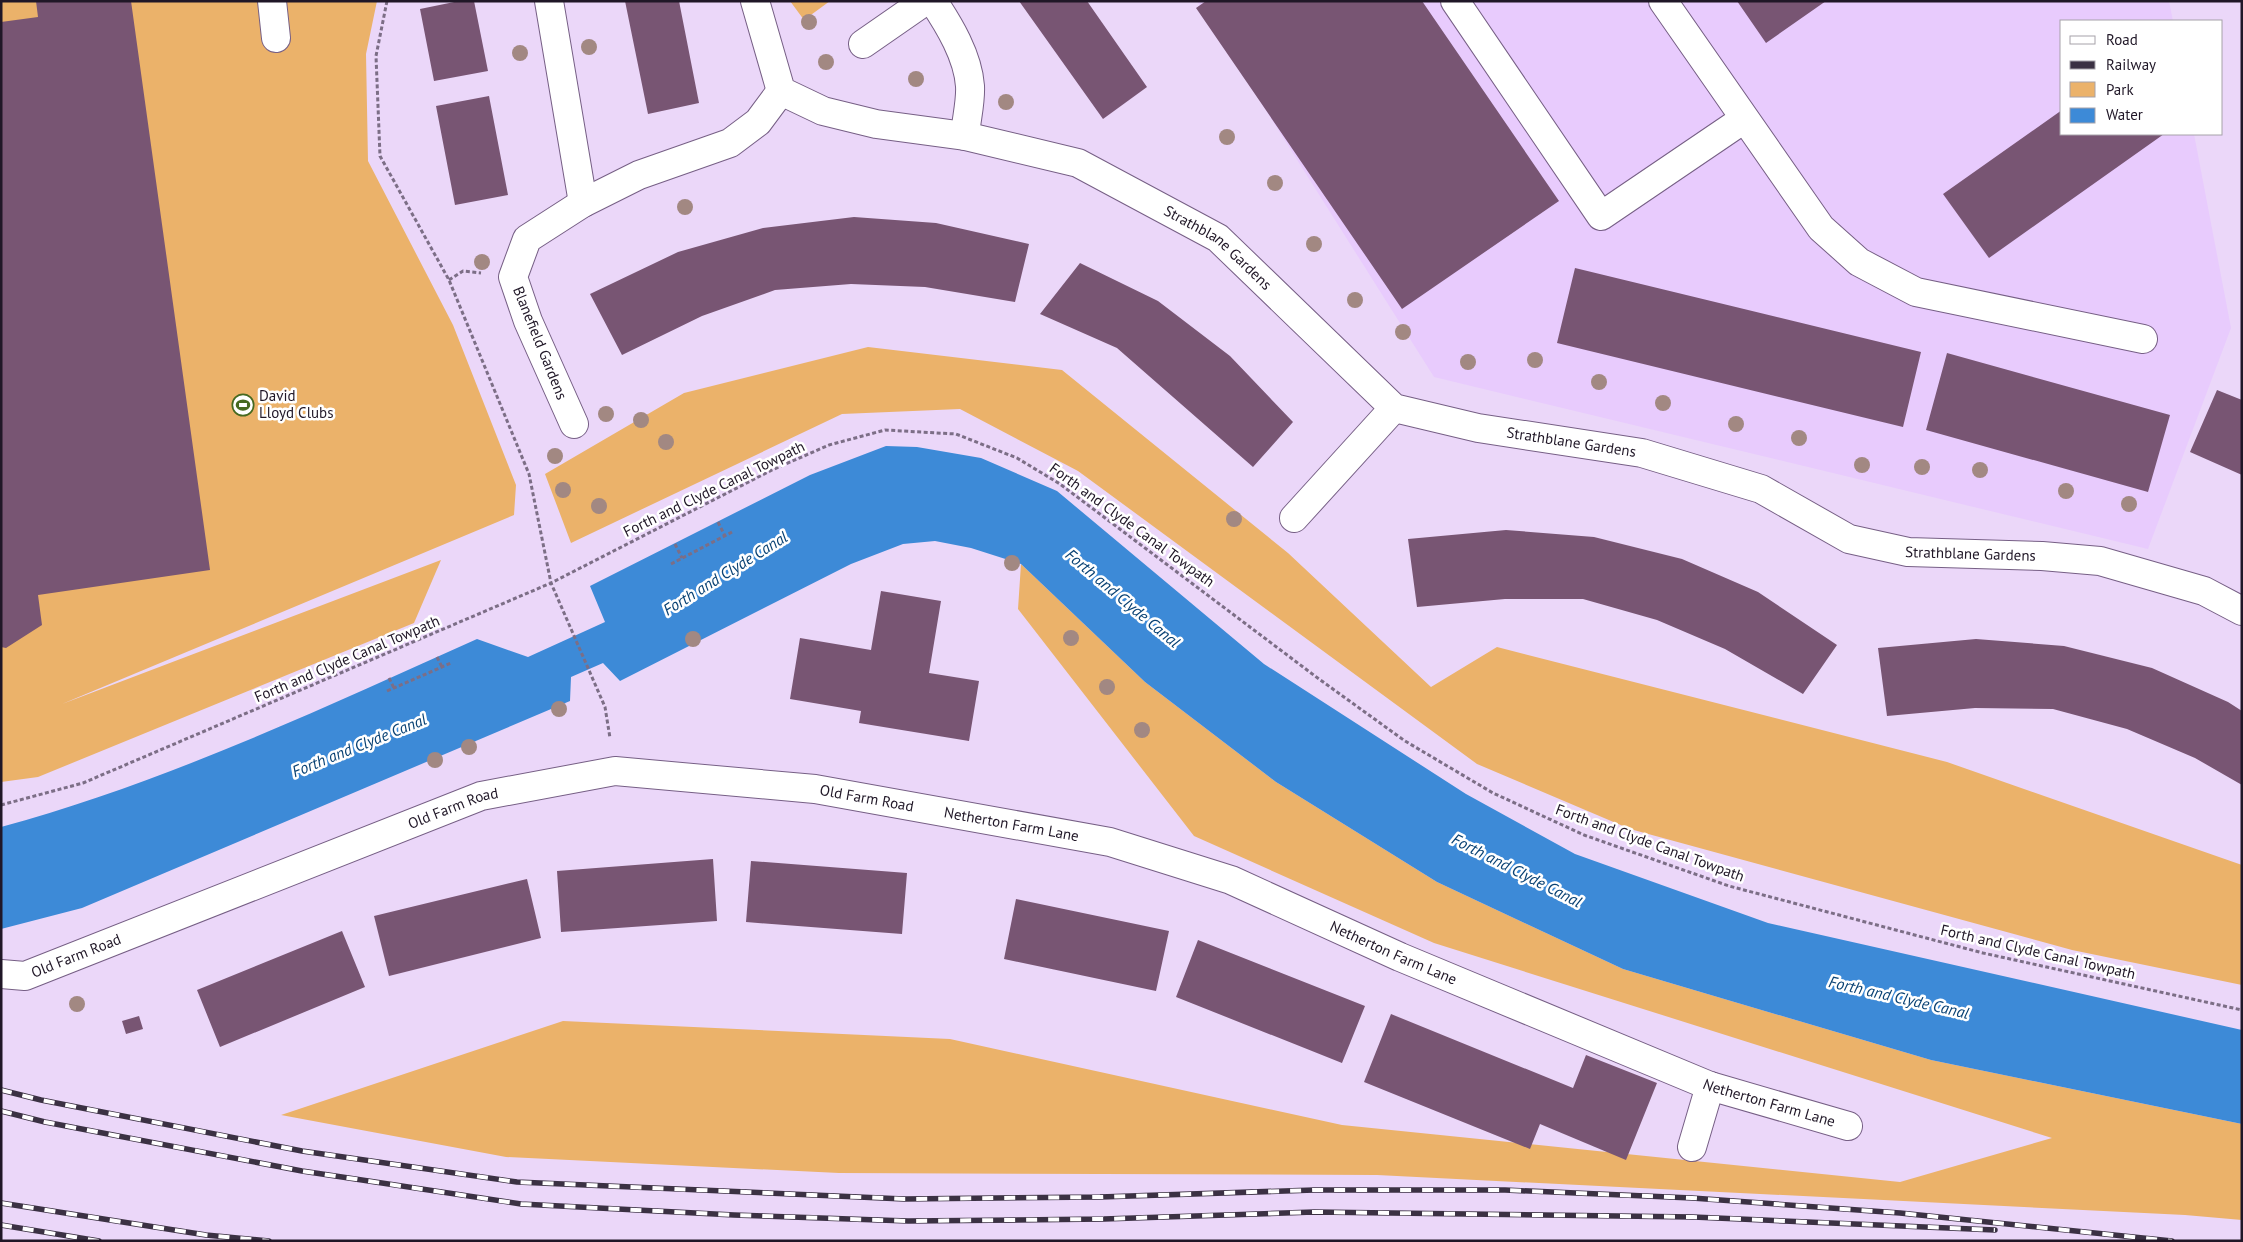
<svg xmlns="http://www.w3.org/2000/svg" width="2243" height="1242" viewBox="0 0 2243 1242" font-family="'PT Sans',sans-serif">
	<style>
		.built { fill: #e8cbfd }
		.green { fill: #ebb26a }
		.water { fill: #3d8ad7 }
		.building { fill: #785573 }
		.lines { fill: none; stroke-linecap: round; stroke-linejoin: round }
		.minor-casing { stroke: #765f85; stroke-width: 30 }
		.path { stroke: #7c6e86; stroke-width: 3; stroke-dasharray: 4 2.5; stroke-linecap: butt }
		.minor { stroke: #fff; stroke-width: 28 }
		.rail-casing { stroke: #3b3143; stroke-width: 5.5 }
		.rail { stroke: #fff; stroke-width: 4; stroke-dasharray: 11; stroke-linecap: butt }
		.tree { fill: #a28882 }
		.labels { text-anchor: middle; stroke-width: 5; stroke-linejoin: round; paint-order: stroke }
		.street-label { font-size: 15px; fill: #201727; stroke: #fff }
		.poi-label { font-size: 15px; fill: #201727; stroke: #fff; text-anchor: start }
		.water-label { font-size: 16px; font-style: italic; fill: #094274; stroke: #fff }
	</style>
	<rect width="100%" height="100%" fill="#ebd7f9"/>
	<!-- built -->
	<path class="built" d="M1197 1H2169L2173 21H2062V134H2194L2231 328 2148 549 1434 377Z"/>
	<!-- green -->
	<path class="green" d="M1 1H377L366 54 368 161 453 325 516 485 514 515 62 704 441 560 414 623 38 777 1 782Z
		M790 1H830L804 20Z
		M868 347 1062 370 1288 553 1431 687 1497 647 1947 762 2242 865V985L2072 950 1630 829 1477 764 1078 471 960 409 842 414 571 543 545 474 684 393Z
		M1021 564 1145 682 1276 782 1437 882 1623 969 1931 1060 2242 1124V1220L2185 1215 1377 1175 839 1173 506 1157 281 1115 563 1021 950 1039 1342 1125 1900 1182 2052 1138 1434 943 1194 836 1018 609Z"/>
	<!-- water -->
	<path class="water" d="M886 446 917 447 981 458 1057 491 1264 664 1466 794 1575 854 1768 923 2242 1030V1124L1931 1060 1623 969 1437 882 1276 782 1145 682 1021 564 971 548 935 541 903 544 851 564 620 681 603 663 571 677 570 701 82 908 1 929V827C164 783 323 708 477 639L528 657 605 622 590 586 810 475Z"/>
	<!-- building -->
	<path class="building" d="M36 1H131L210 570 38 595 42 625 6 648 1 647V22L38 17Z
		M459 1H474L488 71 434 81 420 9Z
		M625 1H679L699 103 648 114Z
		M1019 1H1087L1147 87 1103 119Z
		M1206 1H1422L1559 201 1402 309 1196 8Z
		M1737 1H1826L1766 43Z
		M489 96 508 195 455 205 436 106Z
		M2062 110V134H2164L1989 258 1943 194Z
		M854 217 936 223 1029 244 1015 302 925 287 851 284 775 290 702 316 622 355 590 294 678 252 763 228Z
		M1080 263 1158 301 1230 356 1293 422 1253 467 1117 348 1040 314Z
		M1575 268 1921 352 1903 427 1557 343Z
		M1947 353 2170 415 2148 492 1926 430Z
		M2217 390 2242 400V475L2190 452Z
		M1506 530 1594 537 1682 559 1758 592 1837 645 1803 694 1725 649 1657 620 1583 599H1505L1417 607 1408 539Z
		M881 591 941 601 929 673 979 681 969 741 859 723 861 711 790 699 800 638 871 650Z
		M1976 639 2064 646 2152 668 2228 702 2242 711V785L2195 758 2127 729 2053 709 1975 708 1887 716 1878 648Z
		M713 859 717 921 561 932 557 871Z
		M751 861 907 873 902 934 746 922Z
		M527 879 541 938 389 976 374 916Z
		M1016 899 1169 931 1156 991 1004 959Z
		M342 931 365 987 220 1047 197 990Z
		M1198 940 1365 1006 1342 1063 1176 997Z
		M1391 1014 1573 1088 1586 1055 1657 1083 1626 1160 1540 1124 1530 1149 1364 1082Z
		M139 1016 143 1029 126 1034 122 1021Z"/>
	<g class="lines">
		<!-- minor casing -->
		<g class="minor-casing">
			<g id="minor">
				<path d="M272 1 276 38"/>
				<path d="M549 1 583 203"/>
				<path id="s1" d="M755 1 781 91 823 111 876 124 965 136 1078 163 1218 238 1394 408 1478 428 1642 453 1761 489 1849 539 1908 552 2042 556 2100 561 2204 591 2242 611"/>
				<path d="M933 1C949 25 968 56 970 86 971 102 966 120 965 136"/>
				<path d="M1455 1 1601 216 1744 119"/>
				<path d="M1663 1 1821 228 1859 262 1916 292 2143 339"/>
				<path d="M863 44 925 1"/>
				<path d="M574 424 528 321 513 277 527 239 583 203 639 175 730 143 758 122 781 91"/>
				<path d="M1294 518 1394 408"/>
				<path id="s2" d="M1 974 25 976 481 796 615 771 815 789 1110 842 1231 880 1400 957 1710 1086 1848 1126"/>
				<path d="M1692 1147 1710 1086"/>
			</g>
		</g>
		<!-- path -->
		<path class="path" d="M387 1 376 56 380 156 449 280 529 474 551 583 605 707 610 738
			M449 280 463 271 481 273
			M718 522 725 536
			M675 544 682 558
			M671 564 732 532
			M437 657 442 667
			M389 678 394 688
			M387 691 451 663
			M1 805 83 783 551 583 772 470 829 445 885 430 956 434 1017 458 1060 484 1319 679 1405 741 1493 793 1584 835 1729 886 1983 953 2242 1010"/>
		<!-- minor -->
		<use href="#minor" class="minor"/>
		<!-- rail casing -->
		<g class="rail-casing">
			<path id="rail" d="M1 1090 41 1100 302 1151 517 1182 904 1199 1100 1197 1314 1190H1505L1692 1198 1900 1213 2172 1241
				M1 1111 45 1122 302 1171 521 1204 734 1215 908 1221 1104 1219 1314 1212 1693 1217 1995 1230
				M1 1203 206 1235 269 1241
				M1 1225 99 1241"/>
		</g>
		<!-- rail -->
		<use href="#rail" class="rail"/>
	</g>
	<!-- trees -->
	<g class="tree">
		<circle cx="809" cy="22" r="8"/>
		<circle cx="589" cy="47" r="8"/>
		<circle cx="520" cy="53" r="8"/>
		<circle cx="826" cy="62" r="8"/>
		<circle cx="916" cy="79" r="8"/>
		<circle cx="1006" cy="102" r="8"/>
		<circle cx="1227" cy="137" r="8"/>
		<circle cx="1275" cy="183" r="8"/>
		<circle cx="685" cy="207" r="8"/>
		<circle cx="1314" cy="244" r="8"/>
		<circle cx="482" cy="262" r="8"/>
		<circle cx="1355" cy="300" r="8"/>
		<circle cx="1403" cy="332" r="8"/>
		<circle cx="1535" cy="360" r="8"/>
		<circle cx="1468" cy="362" r="8"/>
		<circle cx="1599" cy="382" r="8"/>
		<circle cx="1663" cy="403" r="8"/>
		<circle cx="606" cy="414" r="8"/>
		<circle cx="641" cy="420" r="8"/>
		<circle cx="1736" cy="424" r="8"/>
		<circle cx="1799" cy="438" r="8"/>
		<circle cx="666" cy="442" r="8"/>
		<circle cx="555" cy="456" r="8"/>
		<circle cx="1862" cy="465" r="8"/>
		<circle cx="1922" cy="467" r="8"/>
		<circle cx="1980" cy="470" r="8"/>
		<circle cx="563" cy="490" r="8"/>
		<circle cx="2066" cy="491" r="8"/>
		<circle cx="2129" cy="504" r="8"/>
		<circle cx="599" cy="506" r="8"/>
		<circle cx="1234" cy="519" r="8"/>
		<circle cx="1012" cy="563" r="8"/>
		<circle cx="1071" cy="638" r="8"/>
		<circle cx="693" cy="639" r="8"/>
		<circle cx="1107" cy="687" r="8"/>
		<circle cx="559" cy="709" r="8"/>
		<circle cx="1142" cy="730" r="8"/>
		<circle cx="469" cy="747" r="8"/>
		<circle cx="435" cy="760" r="8"/>
		<circle cx="77" cy="1004" r="8"/>
	</g>
	<!-- icons -->
	<defs>
		<g id="stadium-ring" transform="scale(1.125)"><circle r="9.5" fill="#fff" stroke="#466920" stroke-width="1.5"/><path d="M0-5a6.5 5 0 1 0 0 10a6.5 5 0 1 0 0-10ZM-3.5-1.8h7v3.6h-7Z" fill="#466920"/></g>
	</defs>
	<g fill-rule="evenodd">
		<use href="#stadium-ring" x="243" y="405"/>
	</g>
	<g class="labels">
		<!-- street labels -->
		<g class="street-label">
			<text dy="5" stroke="none"><textPath href="#s1" startOffset="565">Strathblane Gardens</textPath></text>
			<text transform="translate(540 343) rotate(68)" y="5">Blanefield Gardens</text>
			<text dy="5" stroke="none"><textPath href="#s1" startOffset="985">Strathblane Gardens</textPath></text>
			<text transform="translate(714 489) rotate(-26)" y="5">Forth and Clyde Canal Towpath</text>
			<text transform="translate(1132 525) rotate(36)" y="5">Forth and Clyde Canal Towpath</text>
			<text dy="5" stroke="none"><textPath href="#s1" startOffset="1405">Strathblane Gardens</textPath></text>
			<text transform="translate(347 659) rotate(-23)" y="5">Forth and Clyde Canal Towpath</text>
			<text dy="5" stroke="none"><textPath href="#s2" startOffset="904">Old Farm Road</textPath></text>
			<text dy="5" stroke="none"><textPath href="#s2" startOffset="484">Old Farm Road</textPath></text>
			<text dy="5" stroke="none"><textPath href="#s2" startOffset="1051">Netherton Farm Lane</textPath></text>
			<text transform="translate(1650 843) rotate(20)" y="5">Forth and Clyde Canal Towpath</text>
			<text dy="5" stroke="none"><textPath href="#s2" startOffset="1456">Netherton Farm Lane</textPath></text>
			<text transform="translate(2038 952) rotate(13)" y="5">Forth and Clyde Canal Towpath</text>
			<text dy="5" stroke="none"><textPath href="#s2" startOffset="79">Old Farm Road</textPath></text>
			<text dy="5" stroke="none"><textPath href="#s2" startOffset="1861">Netherton Farm Lane</textPath></text>
		</g>
		<!-- poi labels -->
		<g class="poi-label">
			<text x="259" y="401">David<tspan x="259" dy="17">Lloyd Clubs</tspan></text>
		</g>
		<!-- water labels -->
		<g class="water-label">
			<text transform="translate(725 573) rotate(-32)" y="6">Forth and Clyde Canal</text>
			<text transform="translate(1123 598) rotate(40)" y="6">Forth and Clyde Canal</text>
			<text transform="translate(359 745) rotate(-22)" y="6">Forth and Clyde Canal</text>
			<text transform="translate(1517 870) rotate(27)" y="6">Forth and Clyde Canal</text>
			<text transform="translate(1899 997) rotate(13)" y="6">Forth and Clyde Canal</text>
		</g>
	</g>
	<!-- border -->
	<rect width="2243" height="1242" fill="none" stroke="#201727" stroke-width="5"/>
	<!-- legend -->
	<rect x="2060" y="20" width="162" height="115" fill="#ffffff" stroke="#a6a2a9"/>
	<rect x="2070" y="36" width="25" height="8" fill="#ffffff" stroke="#a6a2a9"/>
	<text x="2106" y="45" font-size="15" fill="#201727">Road</text>
	<rect x="2070" y="61" width="25" height="8" fill="#3b3143" stroke="#a6a2a9"/>
	<text x="2106" y="70" font-size="15" fill="#201727">Railway</text>
	<rect x="2070" y="82" width="25" height="15" fill="#ebb26a" stroke="#a6a2a9"/>
	<text x="2106" y="95" font-size="15" fill="#201727">Park</text>
	<rect x="2070" y="108" width="25" height="15" fill="#3d8ad7" stroke="#a6a2a9"/>
	<text x="2106" y="120" font-size="15" fill="#201727">Water</text>
</svg>
